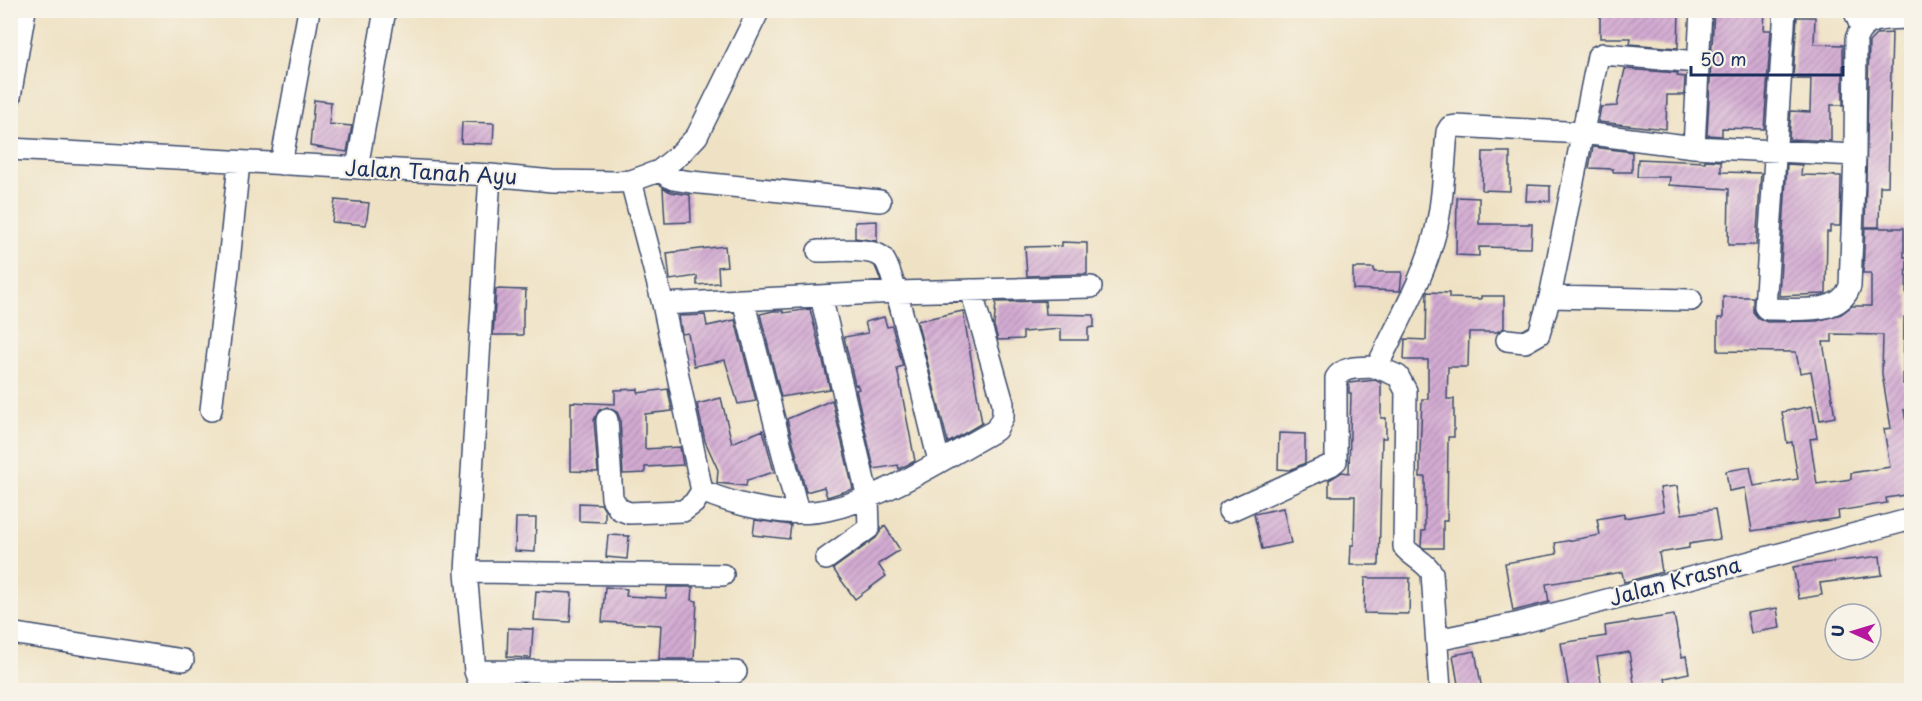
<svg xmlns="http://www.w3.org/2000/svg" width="1922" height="701" viewBox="0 0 1922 701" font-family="'Playpen Sans',sans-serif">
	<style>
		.building { fill: url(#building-hatch) }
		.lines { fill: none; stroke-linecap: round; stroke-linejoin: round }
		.minor-casing { stroke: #3b4a6d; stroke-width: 24 }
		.minor { stroke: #fff; stroke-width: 21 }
		.labels { text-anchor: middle; stroke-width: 4.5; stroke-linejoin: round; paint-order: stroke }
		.street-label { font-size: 21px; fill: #1b2f5e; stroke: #f7f3e8 }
	</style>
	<defs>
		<pattern id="building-hatch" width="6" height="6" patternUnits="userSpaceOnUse" patternTransform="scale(1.5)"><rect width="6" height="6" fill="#d4acd3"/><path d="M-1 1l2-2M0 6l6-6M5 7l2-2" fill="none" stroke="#ab8cae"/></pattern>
	</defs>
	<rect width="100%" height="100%" fill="#f7f3e8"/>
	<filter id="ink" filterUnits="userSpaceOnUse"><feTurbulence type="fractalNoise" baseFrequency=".0167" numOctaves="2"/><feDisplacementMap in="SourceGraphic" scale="12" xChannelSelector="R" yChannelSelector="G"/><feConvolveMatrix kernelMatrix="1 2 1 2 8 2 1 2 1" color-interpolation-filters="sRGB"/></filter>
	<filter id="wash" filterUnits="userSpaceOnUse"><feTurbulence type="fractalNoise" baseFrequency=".008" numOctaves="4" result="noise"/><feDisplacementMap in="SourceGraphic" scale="24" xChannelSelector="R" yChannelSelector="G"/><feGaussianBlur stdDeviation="1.35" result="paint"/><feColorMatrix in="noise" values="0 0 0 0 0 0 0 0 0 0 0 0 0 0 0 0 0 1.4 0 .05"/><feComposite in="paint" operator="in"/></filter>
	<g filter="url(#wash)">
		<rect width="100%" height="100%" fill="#efe2c4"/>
		<g id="blocks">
			<!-- building -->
			<path class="building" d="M1600 10H1679L1678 48 1630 44 1631 38H1600Z
				M1714 10H1765L1764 30H1771L1764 129 1722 128V136L1707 135Z
				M1797 17H1815L1814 44 1843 45V105H1831V141L1789 139 1791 111 1810 112 1811 79H1793Z
				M1892 33 1888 186H1880L1879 227H1865L1869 42 1877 34Z
				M1625 69 1678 73 1677 76 1685 77 1684 95H1667L1666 129 1598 122 1601 107 1617 106Z
				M314 100 331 102 329 124 352 126 347 152 310 146Z
				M462 122 494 123 493 144 461 143Z
				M1593 147 1632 152V172H1613V169L1589 168Z
				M1483 152H1510V191L1482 190Z
				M1638 159 1705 162V160L1721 161V172L1761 173 1756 245H1728L1729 189 1669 185 1670 177H1637Z
				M1787 164 1802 165 1801 175 1841 176 1840 226H1830V232H1827L1826 293 1823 294 1779 296Z
				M1527 185 1550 186V201H1526Z
				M663 188 671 192 690 195 691 222 665 223Z
				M1457 197 1479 198V224H1532L1531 248 1479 247V256L1456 255Z
				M335 200 369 203 366 225 332 222Z
				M877 221V241L855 238V222Z
				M1865 228H1904V257H1907L1906 295H1909V317H1904L1903 384 1909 383 1911 395V409L1904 410 1911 452V494L1886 498 1887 503 1838 511 1839 518 1752 531 1745 488 1729 491 1726 471 1750 467 1754 486 1798 479 1792 442 1787 443 1782 412 1812 406 1817 438 1810 439 1817 484 1851 479V473L1890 467 1884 429 1891 428 1882 374 1883 335 1832 334V342H1823L1835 417 1820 420 1811 371 1800 373 1796 352 1718 351V318H1723V297H1753V312L1758 318 1767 322 1817 321 1841 314 1852 306H1871V273H1863Z
				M1062 242 1087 243V274L1027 276 1025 247 1062 246Z
				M725 246 727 266 718 267 719 283 697 285V276L670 280 667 253Z
				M1353 268H1374V272H1402L1400 291 1353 289Z
				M496 289 526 290 525 308H523V335H493Z
				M1427 292 1449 293V298L1481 299V296H1504V328L1497 332H1469L1468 367H1448L1447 399H1454V437H1448L1447 521H1443V548H1424L1421 546 1422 531H1425V477H1420V454L1422 399H1428V360H1404L1405 339 1426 340Z
				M1045 301 1046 314 1094 315V327L1088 328V340H1061V329L1023 332V339L998 340 994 326 996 302Z
				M810 309 830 389 781 397 760 314 773 311H783V313Z
				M963 311 982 423 948 443 917 321Z
				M705 315 707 326 735 320 756 401 738 404 725 360 694 366 688 333 682 334 679 316Z
				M884 317 887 327 892 326 903 366 897 368 915 461 899 469 898 465 874 469 856 390 859 389 857 384 855 385 844 337 868 333 865 322Z
				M1375 380 1381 383V418H1386V438H1382L1379 565H1350L1351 545H1354L1355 496H1329V480L1342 472 1349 473 1351 393H1349V383Z
				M638 389V393L668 389 672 411 645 414V449L680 447 683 465 645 467V473L623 474 620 419 617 412 607 407 599 410 594 420 598 472 571 471V402L615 404V390Z
				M721 398 732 443 763 430 774 472 747 480 746 486 717 483 718 470 705 441 697 404Z
				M832 400 853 489 827 497 824 487 806 492 787 419Z
				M1279 433 1305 434V463L1290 470 1278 469Z
				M1677 486 1682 514 1715 509 1720 539 1689 544V548L1659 553 1662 572 1629 581 1624 582 1622 572 1546 584 1549 602 1513 611 1505 563 1557 554 1555 543 1600 535 1597 519 1624 514V518L1664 511 1660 488Z
				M579 503 601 504 605 511V522L579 521Z
				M1283 508 1291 543 1262 549 1254 514Z
				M516 518H536L535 552 515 551Z
				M755 520 791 525 789 539 753 535Z
				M885 526 900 550 878 564 886 576 855 599 833 569 876 538 882 529Z
				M608 535 629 536 627 559 606 557Z
				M1880 556 1882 575 1820 583 1822 595 1799 599 1793 567Z
				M1365 578H1410L1409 614 1364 613Z
				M605 587 627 589 626 596 666 598 667 587H693L692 600 697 601 694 659H659L661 625 602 622Z
				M536 591 572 593 570 622 534 620Z
				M1777 608 1780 628 1751 633 1747 613Z
				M1674 615 1682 657 1686 656 1689 673 1665 678 1666 684 1635 688 1629 652 1597 657 1602 688 1569 690 1561 643 1606 636 1605 626Z
				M508 628 533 629 531 658 507 657Z
				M1475 651 1482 690H1459L1453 655Z"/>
		</g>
	</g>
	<g filter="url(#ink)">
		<use href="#blocks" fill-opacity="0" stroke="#3b4a6d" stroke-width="1.5"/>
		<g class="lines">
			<!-- minor casing -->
			<g class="minor-casing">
				<path id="minor" d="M1701 10 1694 147 1855 155
					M1785 10 1765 307 1767 309C1794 308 1840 317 1850 286L1855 155 1856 39C1864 15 1891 19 1912 18
					M1854 10 1861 27
					M10 97 25 10
					M10 149 490 175 552 181 616 182 631 181 659 171 680 154 697 136 759 10
					M281 164 309 10
					M357 168 385 10
					M659 171 673 179 691 182 880 201
					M631 181 663 304 702 491C737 506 789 518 827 510 885 498 944 458 996 430L1003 416V403L971 290
					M818 251C834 251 868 247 882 257 894 265 932 435 939 461
					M821 296 868 498 869 528 826 559
					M1550 297 1691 300
					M743 300 798 512
					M663 304 896 292 1091 287
					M1507 340 1525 342 1539 334 1550 297 1598 56 1603 54 1698 62
					M1377 367 1398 376 1406 391 1404 547C1412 557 1426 562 1432 573L1440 690
					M211 410 229 262 239 162
					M607 420 612 498 619 509 629 513 683 511 694 503 702 491
					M1229 511 1331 465 1336 461V378C1344 365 1363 368 1377 367 1398 322 1427 273 1437 225 1444 195 1444 163 1447 132L1450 127 1456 126 1583 133 1694 147
					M466 572 723 575
					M10 633 183 660
					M1437 640 1520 623 1912 519
					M475 671 736 672
					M482 690 475 671 466 572 490 175"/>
			</g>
			<!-- minor -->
			<use href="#minor" class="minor"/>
		</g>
	</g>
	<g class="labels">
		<!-- street labels -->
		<g class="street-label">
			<text transform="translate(431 173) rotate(3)" y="7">Jalan Tanah Ayu</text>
			<text transform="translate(1675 582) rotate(-15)" y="7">Jalan Krasna</text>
		</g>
	</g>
	<!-- margin -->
	<rect width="1922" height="701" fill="none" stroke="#f7f3e8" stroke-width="36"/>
	<!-- north arrow -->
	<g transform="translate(1853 632) rotate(274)"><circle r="28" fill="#f7f3e8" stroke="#9fa5b1" stroke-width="1.5"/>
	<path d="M0-4.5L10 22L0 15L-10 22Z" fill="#b5179e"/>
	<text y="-9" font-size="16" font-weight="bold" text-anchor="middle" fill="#1b2f5e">U</text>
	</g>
	<!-- scale -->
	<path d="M1691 66v9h152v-9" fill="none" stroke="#1b2f5e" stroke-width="3"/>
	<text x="1700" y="66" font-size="18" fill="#1b2f5e" stroke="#f7f3e8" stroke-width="4.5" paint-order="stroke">50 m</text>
</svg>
